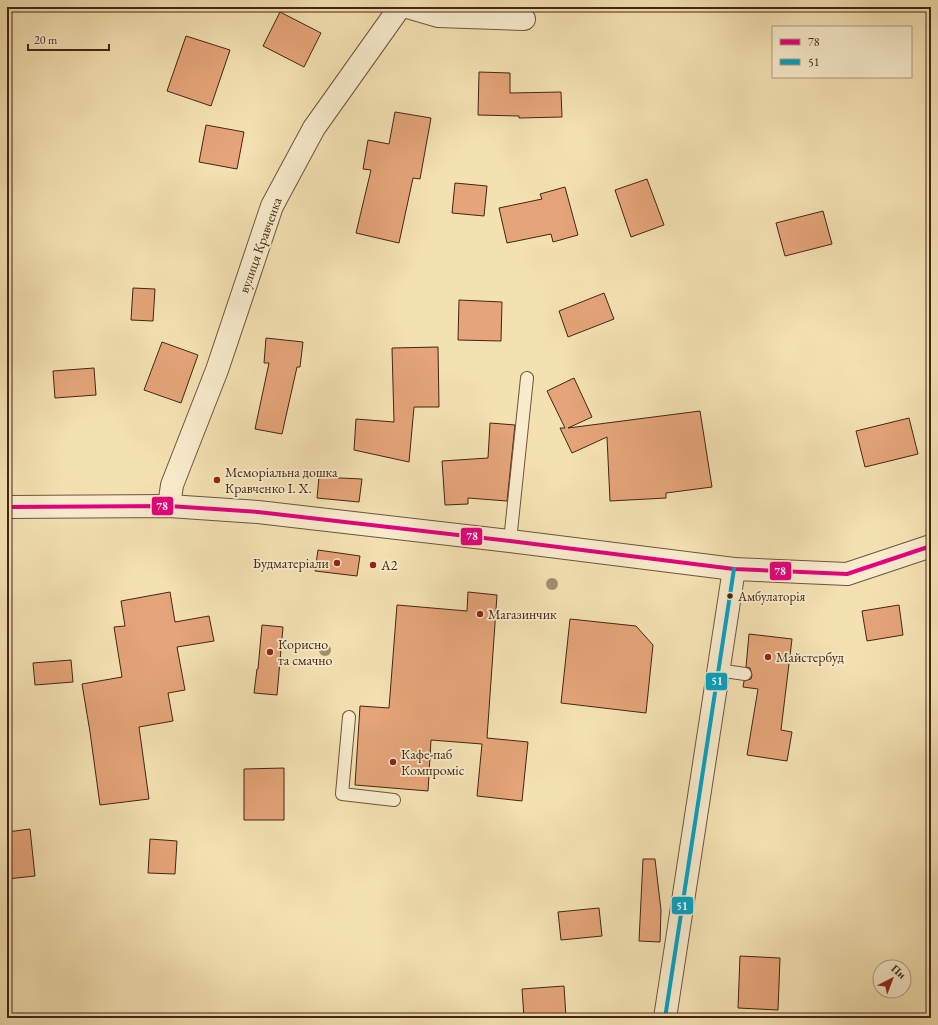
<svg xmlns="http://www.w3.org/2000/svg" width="938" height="1025" viewBox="0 0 938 1025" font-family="'EB Garamond',serif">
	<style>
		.building { fill: #e5a479; stroke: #442514 }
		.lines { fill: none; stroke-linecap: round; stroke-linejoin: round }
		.service-casing { stroke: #70543c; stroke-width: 14 }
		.minor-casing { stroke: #70543c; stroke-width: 24 }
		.tertiary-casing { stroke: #70543c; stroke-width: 24 }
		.service { stroke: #f8eccd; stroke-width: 12 }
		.minor { stroke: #f8eccd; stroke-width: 22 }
		.tertiary { stroke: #f8eccd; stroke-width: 22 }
		.bus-1-casing { stroke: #f8eccd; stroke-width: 7 }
		.bus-2-casing { stroke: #f8eccd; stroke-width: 7 }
		.bus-1 { stroke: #e5007d; stroke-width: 4 }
		.bus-2 { stroke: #03a2c5; stroke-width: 4 }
		.tree { fill: #a48f6c }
		.poi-dot { fill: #8f2418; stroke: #f8eccd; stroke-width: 1.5 }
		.bus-dot { fill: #442514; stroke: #f8eccd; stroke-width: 1.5 }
		.labels { text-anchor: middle; stroke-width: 3.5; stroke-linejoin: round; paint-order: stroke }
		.bus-label { font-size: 13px; fill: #442514; stroke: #f8eccd; text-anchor: start }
		.street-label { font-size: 14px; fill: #442514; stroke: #f8eccd }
		.poi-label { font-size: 14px; fill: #442514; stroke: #f8eccd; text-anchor: start }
		.line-badge { stroke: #f8eccd; stroke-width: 1.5 }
		.badge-label { font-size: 11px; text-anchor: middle; font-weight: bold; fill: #fff }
	</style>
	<rect width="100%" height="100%" fill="#f4e1b2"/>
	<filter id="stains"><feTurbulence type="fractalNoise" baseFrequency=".005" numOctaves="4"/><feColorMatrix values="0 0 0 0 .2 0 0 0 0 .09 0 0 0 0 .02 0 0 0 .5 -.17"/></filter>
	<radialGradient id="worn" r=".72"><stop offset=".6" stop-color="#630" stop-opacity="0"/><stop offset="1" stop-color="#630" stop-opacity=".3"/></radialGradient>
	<!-- building -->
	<path class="building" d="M280 12 321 33 304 67 263 46Z
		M186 36 230 50 211 106 167 91Z
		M479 72 510 73V93L561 92 562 117 519 118V116L478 115Z
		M395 112 431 118 420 179 413 178 399 243 356 233 371 170 363 169 368 140 389 144Z
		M206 125 244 132 237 169 199 162Z
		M647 179 664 225 631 237 615 190Z
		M455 183 487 186 484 216 452 213Z
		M565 187 578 235 553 242 551 234 507 243 499 208 542 199 540 194Z
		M823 211 832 244 785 256 776 223Z
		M133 288 155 289 153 321 131 320Z
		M604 293 614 319 568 337 559 311Z
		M459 300 502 302 501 341 458 340Z
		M266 338 303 342 300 367H297L282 434 255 429 269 363H264Z
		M162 342 198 355 181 403 144 390Z
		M438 347 439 407H414L409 462 354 450 356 419 394 422 392 348Z
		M94 368 96 395 55 398 53 371Z
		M574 378 592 417 568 428 700 411 712 487 666 493V498L610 501 607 437 572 453 560 428H565L547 391Z
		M909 418 918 454 865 467 856 431Z
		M490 423 515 425 507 501 468 498V504L445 505 442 461 488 458Z
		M319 477 362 479 359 502 317 498Z
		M318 550 360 556 357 576 315 571Z
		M170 592 175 622 209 616 214 641 177 647 185 690 168 693 173 721 139 727 149 799 100 805 90 732 82 684 122 677 114 627 125 626 121 601Z
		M468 592 497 595 487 738 528 742 522 801 477 796 482 744 431 740 428 791 355 785 360 706 389 708 397 605 467 611Z
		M899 605 903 635 867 641 862 611Z
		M570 619 636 626 653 645 646 713 561 703Z
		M262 625 283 627 277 695 254 693 257 669H258Z
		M749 634 792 639 781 730 792 732 787 761 747 755 758 689 743 687 744 681 751 679 752 675 750 668 746 667Z
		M71 660 73 682 35 685 33 663Z
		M284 768V820H244V769Z
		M30 829 35 876 7 879V832Z
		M150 839 177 841 175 874 148 873Z
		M643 859H655L661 910 660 942 639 941Z
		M599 908 602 936 561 940 558 912Z
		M740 956 780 958 778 1010 738 1008Z
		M564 986 566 1018H524L522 989Z"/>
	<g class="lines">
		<!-- service casing -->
		<g class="service-casing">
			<path id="service" d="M510 541 527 378
				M718 670 745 674
				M349 717 342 794 394 800"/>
		</g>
		<!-- minor casing -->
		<g class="minor-casing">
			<path id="minor" d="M407 7 438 16 524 19
				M169 506 172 485 217 370 272 206 314 128 400 7
				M665 1018 734 569"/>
		</g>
		<!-- tertiary casing -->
		<g class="tertiary-casing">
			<path id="tertiary" d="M7 507 169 506 258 512 510 541 734 569 847 574 931 546"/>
		</g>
		<!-- service -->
		<use href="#service" class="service"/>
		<!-- minor -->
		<use href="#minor" class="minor"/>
		<!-- tertiary -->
		<use href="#tertiary" class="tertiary"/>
		<!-- bus-1 casing -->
		<g class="bus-1-casing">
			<path id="bus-1" d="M7 507 169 506 258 512 510 541 734 569 847 574 931 546"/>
		</g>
		<!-- bus-2 casing -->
		<g class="bus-2-casing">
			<path id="bus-2" d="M665 1018 734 569"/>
		</g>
		<!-- bus-1 -->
		<use href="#bus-1" class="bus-1"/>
		<!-- bus-2 -->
		<use href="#bus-2" class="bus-2"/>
	</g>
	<!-- trees -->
	<g class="tree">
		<circle cx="552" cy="584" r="6"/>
		<circle cx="325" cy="650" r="6"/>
	</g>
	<!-- markers -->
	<g class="poi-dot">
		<circle cx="217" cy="480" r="4"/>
		<circle cx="337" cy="563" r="4"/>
		<circle cx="373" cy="565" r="4"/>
		<circle cx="480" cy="614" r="4"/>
		<circle cx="270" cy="652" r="4"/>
		<circle cx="768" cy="657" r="4"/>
		<circle cx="393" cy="762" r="4"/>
	</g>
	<circle class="bus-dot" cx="730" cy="596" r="3.5"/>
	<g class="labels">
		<!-- bus labels -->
		<g class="bus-label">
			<text x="738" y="601">Амбулаторія</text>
		</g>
		<!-- street labels -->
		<g class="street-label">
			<text transform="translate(260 245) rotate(-70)" y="5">вулиця Кравченка</text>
		</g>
		<!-- poi labels -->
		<g class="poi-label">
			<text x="225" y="477">Меморіальна дошка<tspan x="225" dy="16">Кравченко І. Х.</tspan></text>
			<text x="329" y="568" text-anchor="end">Будматеріали</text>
			<text x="381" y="570">А2</text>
			<text x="488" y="619">Магазинчик</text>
			<text x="278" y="649">Корисно<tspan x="278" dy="16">та смачно</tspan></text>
			<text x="776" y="662">Майстербуд</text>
			<text x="401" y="759">Кафе-паб<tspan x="401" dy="16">Компроміс</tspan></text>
		</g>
	</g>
	<g class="line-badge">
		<rect x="151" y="496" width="23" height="20" rx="4" fill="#e5007d"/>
		<rect x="460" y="527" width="23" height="19" rx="4" fill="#e5007d"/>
		<rect x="769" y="561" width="23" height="20" rx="4" fill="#e5007d"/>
		<rect x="705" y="672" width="23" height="19" rx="4" fill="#03a2c5"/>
		<rect x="671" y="896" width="23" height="19" rx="4" fill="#03a2c5"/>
	</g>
	<g class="badge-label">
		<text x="162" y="510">78</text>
		<text x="472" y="540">78</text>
		<text x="780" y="575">78</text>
		<text x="717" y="685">51</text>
		<text x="682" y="910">51</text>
	</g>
	<!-- margin -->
	<rect width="938" height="1025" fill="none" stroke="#f4e1b2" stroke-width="24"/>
	<rect x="8" y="8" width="922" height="1009" fill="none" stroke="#442514" stroke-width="2"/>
	<rect x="12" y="12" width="914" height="1001" fill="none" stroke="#442514"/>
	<!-- legend -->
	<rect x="772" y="26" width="140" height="52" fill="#f8eccd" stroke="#b09c83"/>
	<rect x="780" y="39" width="20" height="6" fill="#e5007d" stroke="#b09c83"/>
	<text x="808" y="46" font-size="12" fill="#442514">78</text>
	<rect x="780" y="59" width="20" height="6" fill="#03a2c5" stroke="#b09c83"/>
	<text x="808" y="66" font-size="12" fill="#442514">51</text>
	<!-- north arrow -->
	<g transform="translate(892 979) rotate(42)"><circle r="19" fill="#f8eccd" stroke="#b09c83"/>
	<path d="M0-3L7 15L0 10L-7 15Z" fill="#8f2418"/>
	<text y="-6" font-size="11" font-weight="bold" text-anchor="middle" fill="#442514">Пн</text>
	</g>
	<!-- scale -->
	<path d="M28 44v6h81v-6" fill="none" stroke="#442514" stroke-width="2"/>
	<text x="34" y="44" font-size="12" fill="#442514" stroke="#f8eccd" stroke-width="3" paint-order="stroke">20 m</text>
	<rect width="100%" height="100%" filter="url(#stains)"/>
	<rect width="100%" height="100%" fill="url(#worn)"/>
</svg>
